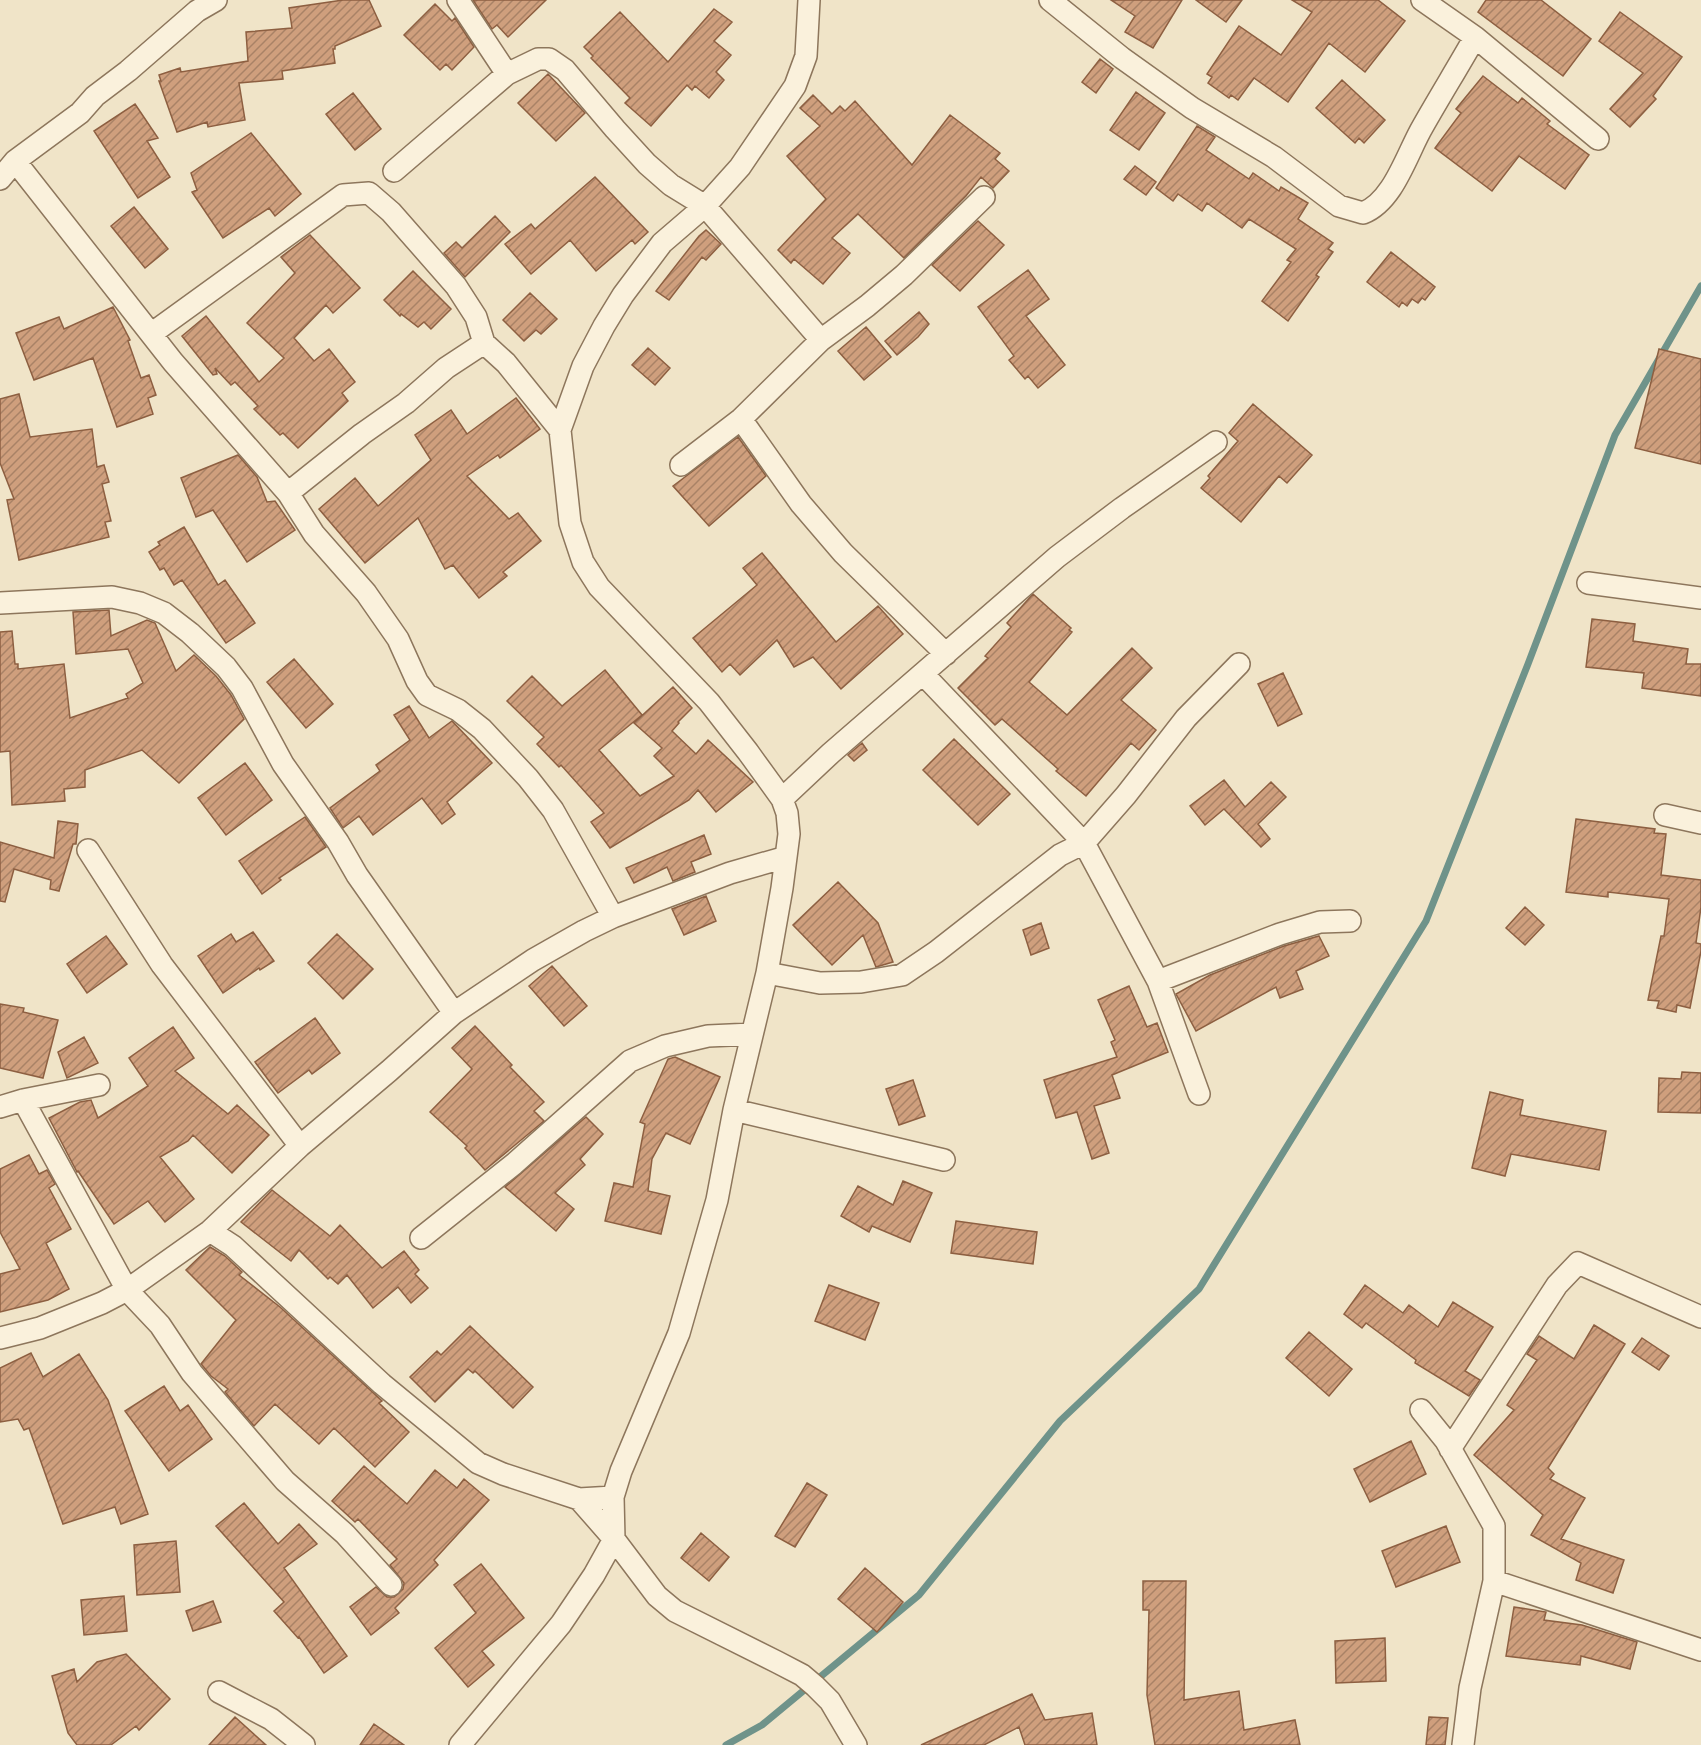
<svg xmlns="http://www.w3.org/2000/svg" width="1701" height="1745" viewBox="0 0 1701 1745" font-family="Georgia,serif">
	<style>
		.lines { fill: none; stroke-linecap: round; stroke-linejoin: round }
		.stream { stroke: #6f938a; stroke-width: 7 }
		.building { fill: url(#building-hatch); stroke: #8d5f41; stroke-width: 1.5 }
		.street-casing { stroke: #8d765c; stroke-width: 24 }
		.street { stroke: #faf1dc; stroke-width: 21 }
	</style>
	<defs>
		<pattern id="building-hatch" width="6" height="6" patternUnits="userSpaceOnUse" patternTransform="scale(1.5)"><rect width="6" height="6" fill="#cf9f7d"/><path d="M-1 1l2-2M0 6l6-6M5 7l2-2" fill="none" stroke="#a98266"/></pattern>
	</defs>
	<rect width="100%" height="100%" fill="#f0e4c8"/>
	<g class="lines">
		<!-- stream -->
		<path class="stream" d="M726 1745 762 1725 919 1595 1060 1421 1199 1289 1426 921 1528 664 1615 435 1701 286"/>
	</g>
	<!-- building -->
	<path class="building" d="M343 0H369L381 26 335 46V49H333L335 63 282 71 283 79 239 83 245 120 208 127 207 122 177 132 159 81H161L159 75 180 68 181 72 248 61 246 32 292 28 289 8Z
		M473 0H546L508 37 497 25 492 29Z
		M1111 0H1182L1153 48 1125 32 1135 16Z
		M1196 0H1242L1226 22Z
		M1292 0H1378L1405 21 1365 72 1329 43 1288 102 1254 78 1238 100 1231 95 1229 98 1208 83 1212 77 1207 74 1239 26 1281 55 1312 12Z
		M1486 0H1541L1591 39 1563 76 1478 12Z
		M435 4 452 21 455 18 474 47 452 70 446 64 440 70 404 35Z
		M714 9 732 22 714 41 731 55 716 72 724 80 709 98 695 86 692 90 687 85 651 126 625 103 630 98 591 58 593 56 584 47 620 12 668 62Z
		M1620 12 1682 57 1653 96 1656 99 1630 127 1610 109 1643 73 1599 41Z
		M1100 59 1113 69 1096 93 1082 82Z
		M548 74 585 113 556 141 518 103Z
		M1483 76 1518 103 1522 98 1550 121 1547 124 1589 155 1565 189 1519 156 1492 191 1435 148 1461 113 1456 109Z
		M1342 80 1385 120 1364 143 1359 138 1355 143 1316 108Z
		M1136 92 1165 113 1139 150 1110 130Z
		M353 93 381 129 355 150 326 114Z
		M813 95 832 114 840 106 845 111 855 101 912 165 950 115 1000 153 995 159 1009 171 993 188 981 177 966 196 904 258 858 214 832 238 850 253 823 284 794 259 791 263 778 250 826 199 787 156 820 126 800 108Z
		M135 104 158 138 147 141 170 177 138 198 94 131Z
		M1197 126 1215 137 1206 150 1249 179 1253 173 1279 191 1281 187 1308 203 1298 219 1333 243 1328 249 1333 252 1316 275 1319 277 1288 321 1262 301 1291 262 1287 260 1296 249 1249 219 1242 228 1207 203 1202 211 1178 194 1173 201 1156 188Z
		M251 133 301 194 275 216 269 208 223 238 192 192 197 190 191 173Z
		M1135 166 1156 182 1146 195 1124 179Z
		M595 177 648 232 635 244 632 240 596 271 570 240 531 274 505 244 531 224 535 229Z
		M134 207 168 249 145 268 111 226Z
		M495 216 510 232 465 277 444 253 456 242 462 248Z
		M978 221 1004 245 960 291 932 265Z
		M706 230 721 244 706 260 702 257 669 300 656 291 699 236Z
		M310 235 360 288 333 313 326 305 294 338 314 361 329 349 355 382 342 393 348 401 298 448 283 433 280 435 254 409 258 406 235 382 231 385 215 368 217 374 213 375 182 336 206 316 259 382 284 358 247 323 295 273 281 257Z
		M1391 252 1435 287 1425 300 1422 298 1418 303 1412 299 1407 306 1402 302 1399 307 1367 282Z
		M1028 270 1049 299 1026 316 1065 365 1038 388 1028 376 1025 379 1009 360 1014 356 978 307Z
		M413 271 451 309 431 329 424 322 418 327 401 314 400 316 384 300Z
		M530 293 557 319 541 334 536 330 524 341 503 320Z
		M113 307 130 340 128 341 141 378 149 375 156 395 148 398 153 414 117 427 93 358 34 380 16 333 59 317 64 329Z
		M919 312 929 324 918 337 897 355 885 341Z
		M866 327 891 357 864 380 838 351Z
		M648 348 670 368 655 385 632 365Z
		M1659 349 1701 359V464L1635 448Z
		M19 394 30 437 92 429 97 467 104 465 109 482 102 484 111 521 105 522 109 537 19 560 7 500 14 499 0 463V399Z
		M516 398 540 429 500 458 498 455 467 476 509 519 518 513 541 541 503 572 507 576 479 598 453 565 445 569 418 518 365 563 319 509 355 478 378 506 431 460 415 435 451 410 467 434Z
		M1253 404 1312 455 1287 483 1279 476 1241 522 1201 488 1210 478 1208 476 1238 441 1229 433Z
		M738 437 766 476 709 526 673 486Z
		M238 455 257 477 267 502 275 501 295 530 247 562 213 510 196 517 181 478Z
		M184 527 218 585 225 580 255 623 226 643 182 580 174 585 164 568 160 570 149 552 160 545 158 542Z
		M762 553 836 642 878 606 903 634 841 689 813 657 794 667 777 640 740 675 730 664 722 672 693 638 757 585 743 568Z
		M1033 594 1071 628 1069 630 1072 632 1029 682 1067 715 1132 648 1152 668 1121 700 1156 730 1139 750 1131 743 1086 796 1056 771 1058 769 1002 719 995 725 958 688 988 658 985 656 1011 627 1007 623Z
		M109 610 111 636 147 620 155 623 176 671 194 655 216 676 231 695 244 719 179 783 142 750 85 770V787L64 789 65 801 12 805 10 751 0 752V632L12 631 15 664H18V669L64 664 70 718 128 698 126 694 143 683 128 649 76 654 73 612Z
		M1592 619 1635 624 1633 641 1688 649 1686 664H1701V696L1642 688 1644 673 1586 667Z
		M294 659 333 704 306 728 267 682Z
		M605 670 642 715 599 750 640 796 674 776 654 756 662 748 634 723 673 687 692 708 678 722 679 723 672 731 696 754 708 740 753 782 716 812 698 790 689 800 610 848 591 822 604 813 561 765 559 767 537 744 544 737 507 701 532 676 562 706Z
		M1283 673 1302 714 1278 726 1258 684Z
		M409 706 429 738 452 721 492 763 447 802 455 814 442 824 422 798 373 835 359 816 343 828 330 808 380 771 376 765 410 740 394 715Z
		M954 739 1010 794 978 825 923 770Z
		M862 743 867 750 854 761 848 755Z
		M245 763 272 800 226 835 198 798Z
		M1224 780 1245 807 1271 782 1286 797 1258 824 1270 839 1261 847 1224 809 1205 825 1190 806Z
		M305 817 326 847 279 878 281 880 262 894 239 861Z
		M1576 819 1655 829 1654 833 1666 834 1661 875 1701 880V907L1696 943 1701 944V951L1690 1008 1677 1005 1676 1012 1657 1008 1659 1001 1648 1000 1661 936H1664L1669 899 1608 892V897L1566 892Z
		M58 821 78 824 76 844H73L59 891 50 889 51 880 14 869 5 902 0 901V842L54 858Z
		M704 835 711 854 691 862 695 872 673 881 667 867 634 883 626 868Z
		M838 882 878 923 893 962 876 967 863 935 832 965 793 925Z
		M706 896 716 921 684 935 672 909Z
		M1525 907 1544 925 1525 945 1506 928Z
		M1041 923 1049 948 1031 955 1023 930Z
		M253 932 274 961 260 970 259 968 223 993 198 956 231 934 236 942Z
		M337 934 373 969 343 999 308 963Z
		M106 936 127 964 87 993 67 964Z
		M1319 936 1329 956 1296 971 1303 989 1280 998 1276 987 1196 1031 1176 994 1210 975 1284 946Z
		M552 966 587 1006 564 1026 529 986Z
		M1129 986 1147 1027 1157 1023 1168 1052 1112 1075 1120 1098 1094 1106 1109 1153 1092 1159 1077 1112 1056 1118 1044 1080 1117 1057 1111 1042 1115 1040 1098 1000Z
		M0 1004 24 1008 23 1012 58 1020 43 1078 0 1068Z
		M315 1018 340 1053 312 1074 309 1070 278 1093 255 1062Z
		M475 1026 512 1065 510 1067 544 1102 534 1111 544 1121 485 1170 465 1148 467 1146 430 1112 472 1069 452 1048Z
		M173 1027 194 1058 175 1071 228 1114 237 1105 269 1135 232 1173 193 1135 188 1141 160 1157 194 1199 165 1222 148 1201 114 1224 78 1171 77 1172 49 1118 80 1102 91 1100 98 1118 148 1086 129 1058Z
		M84 1037 98 1063 67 1078 58 1052Z
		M675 1057 720 1077 690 1144 666 1133 652 1159 648 1191 670 1196 661 1234 605 1221 614 1183 633 1187 645 1124 640 1122 668 1059Z
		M1682 1072 1701 1073V1113L1658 1112 1659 1078 1681 1079Z
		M913 1080 925 1116 899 1125 886 1089Z
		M1490 1092 1523 1100 1520 1115 1606 1131 1599 1170 1511 1154 1505 1176 1472 1168Z
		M586 1117 603 1134 580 1159 585 1165 555 1193 574 1209 556 1231 505 1187Z
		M29 1155 39 1174 47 1170 55 1184 49 1188 71 1229 46 1243 69 1289 48 1300 0 1312V1274L20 1269 0 1232V1169Z
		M903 1181 932 1193 910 1242 872 1226 869 1232 841 1216 858 1186 893 1205Z
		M272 1190 330 1236 340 1225 382 1268 404 1251 419 1270 415 1274 428 1288 411 1303 398 1287 373 1308 347 1275 338 1284 330 1277 328 1279 299 1250 291 1261 241 1222Z
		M956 1221 1037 1232 1033 1264 951 1253Z
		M210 1247 225 1256 242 1272 239 1275 280 1307 382 1401 379 1403 409 1432 375 1467 334 1428 319 1444 275 1404 254 1426 225 1392 228 1389 211 1376 202 1365 201 1364 236 1320 186 1270Z
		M829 1285 879 1303 865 1340 815 1321Z
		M1365 1285 1403 1313 1409 1305 1438 1327 1453 1302 1493 1327 1465 1371 1480 1380 1469 1396 1415 1363 1416 1360 1366 1323 1362 1328 1344 1314Z
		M1594 1325 1625 1344 1548 1468 1554 1474 1550 1479 1585 1498 1561 1539 1624 1560 1613 1593 1576 1580 1581 1563 1531 1535 1543 1515 1474 1455 1514 1410 1507 1405 1537 1360 1527 1354 1539 1336 1574 1359Z
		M470 1326 533 1387 513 1408 475 1371 473 1373 468 1369 435 1402 410 1377 437 1351 441 1355Z
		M1309 1332 1352 1369 1329 1396 1286 1358Z
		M1642 1338 1669 1356 1659 1370 1632 1352Z
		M31 1353 43 1377 79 1354 108 1400 148 1514 121 1524 115 1507 63 1524 29 1428 24 1430 18 1419 0 1422V1368Z
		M164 1386 180 1411 188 1405 212 1439 169 1471 125 1411Z
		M1411 1441 1426 1474 1370 1502 1354 1469Z
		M364 1466 407 1504 435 1470 457 1488 464 1479 489 1500 434 1560 438 1565 395 1608 399 1613 371 1635 350 1607 376 1587 387 1597H394L403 1589 404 1583 390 1565 397 1559 358 1519 355 1522 332 1501Z
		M807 1483 827 1495 795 1547 775 1536Z
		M244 1503 278 1544 299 1524 317 1544 284 1568 347 1656 324 1673 299 1637 298 1638 274 1611 284 1602 216 1526Z
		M1446 1526 1460 1562 1396 1587 1382 1551Z
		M701 1533 729 1557 709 1581 681 1558Z
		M176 1541 180 1592 137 1595 134 1545Z
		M481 1564 524 1618 482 1651 494 1665 468 1687 435 1648 476 1613 454 1585Z
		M865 1568 903 1602 877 1632 838 1599Z
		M1143 1581H1186L1184 1700 1239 1691 1244 1730 1295 1720 1300 1745H1155L1147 1695 1149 1610H1143Z
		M124 1596 127 1631 84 1635 81 1600Z
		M213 1601 221 1622 193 1631 186 1611Z
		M1514 1607 1546 1612 1544 1620 1582 1625 1637 1642 1630 1669 1581 1656 1580 1665 1506 1656Z
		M1385 1638 1386 1681 1336 1683 1335 1641Z
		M126 1654 170 1699 139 1730 136 1726 111 1745H77L68 1733 52 1676 74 1669 77 1682 97 1662Z
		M1032 1694 1045 1720 1092 1713 1097 1745H1025L1019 1727 984 1745H921Z
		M235 1717 266 1745H209Z
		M1429 1717 1448 1718 1445 1745H1426Z
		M374 1724 404 1745H360Z"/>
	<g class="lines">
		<!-- street casing -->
		<g class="street-casing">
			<path id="street" d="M458 0 507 74
				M809 0 806 56 795 86 740 167 705 206 662 243 623 295 604 326 583 366 560 430 570 523 583 562 599 587 709 702 748 752 782 799 787 813 789 834 782 888 767 973 734 1110 717 1200 679 1333 621 1471 613 1497 614 1539 657 1596 675 1611 777 1662 802 1675 815 1686 830 1701 856 1745
				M1050 0 1122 58 1192 108 1274 157 1339 206 1363 213C1394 201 1407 153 1423 126 1440 96 1458 67 1475 37L1422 0
				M1475 37 1598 139
				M15 161 173 362 288 493 314 534 366 593 398 639 417 681 427 695 458 710 482 729 528 778 553 810 613 917
				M394 171 507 74 538 59H549L565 70 615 129 647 164 671 185 705 206 821 340
				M0 179 15 161 80 113 95 96 128 71 197 11 216 0
				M151 334 343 195 369 193 391 212 456 286 476 317 484 343
				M741 419 801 504 843 553 946 654
				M681 465 741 419 821 340 867 306 904 275 984 197
				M288 493 362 434 406 403 446 368 484 343 506 363 560 430
				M1588 583 1701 598
				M0 603 112 597 140 603 164 613 190 633 226 667 242 688 283 764 338 842 357 875 454 1013
				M923 674 1084 843 1158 981 1199 1094
				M782 799 831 753 1057 557 1122 508 1216 442
				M1665 815 1701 823
				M88 850 162 965 300 1146
				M767 973 820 983 861 982 902 975 936 952 1060 855 1084 843 1126 795 1186 718 1239 664
				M1158 981 1280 934 1320 922 1350 921
				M23 1100 127 1290 160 1325 192 1373 285 1481 345 1534 391 1585
				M0 1107 23 1100 99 1085
				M734 1110 944 1160
				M210 1231 233 1246 382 1384 478 1463 503 1474 579 1499 613 1497
				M421 1238 514 1164 630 1061 665 1046 708 1036 752 1034
				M0 1338 40 1328 102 1303 127 1290 210 1231 300 1146 389 1071 454 1013 533 960 584 931 613 917 730 873 786 857
				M1421 1410 1446 1441 1494 1526V1581L1470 1688 1463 1745
				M1450 1449 1557 1285 1578 1263 1701 1317
				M1494 1581 1701 1650
				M219 1692 271 1719 304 1745
				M460 1745 561 1624 594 1575 614 1539 579 1499"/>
		</g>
		<!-- street -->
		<use href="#street" class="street"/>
	</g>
</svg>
